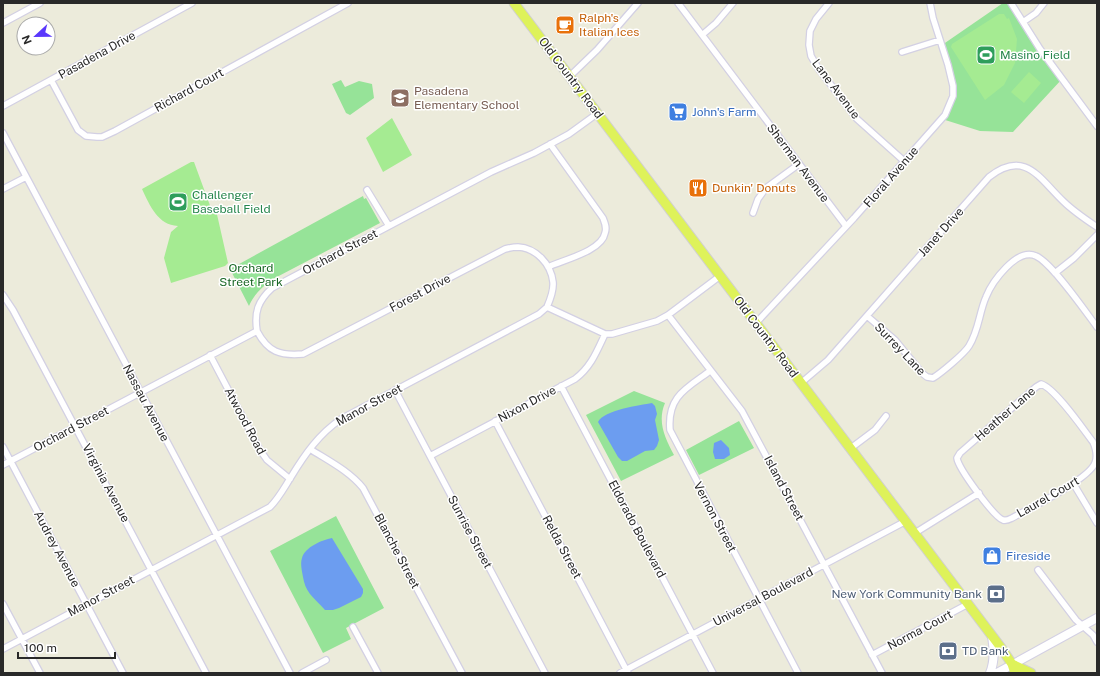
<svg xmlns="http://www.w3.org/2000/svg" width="1100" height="676" viewBox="0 0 1100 676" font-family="'Public Sans',sans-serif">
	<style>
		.green { fill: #96e398 }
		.pitch { fill: #a5eb92 }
		.water { fill: #6c9df0 }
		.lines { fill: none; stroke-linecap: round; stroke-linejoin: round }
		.minor-casing { stroke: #d3d0e3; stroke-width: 8 }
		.secondary-casing { stroke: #d3d0e3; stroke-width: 10 }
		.primary-casing { stroke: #d0d0d0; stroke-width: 11 }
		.minor { stroke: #fff; stroke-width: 5.5 }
		.secondary { stroke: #fff; stroke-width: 8 }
		.primary { stroke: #def25a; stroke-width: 9 }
		.labels { text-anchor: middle; stroke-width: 3; stroke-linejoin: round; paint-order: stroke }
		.food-label { font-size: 12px; fill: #c56008; stroke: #fff; text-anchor: start }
		.street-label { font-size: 12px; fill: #292929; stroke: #fff }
		.leisure-label { font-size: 12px; fill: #27864d; stroke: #fff; text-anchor: start }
		.education-label { font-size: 12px; fill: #785e54; stroke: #fff; text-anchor: start }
		.shop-label { font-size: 12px; fill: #366cbe; stroke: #fff; text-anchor: start }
		.park-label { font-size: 12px; fill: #196725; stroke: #fff }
		.service-label { font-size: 12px; fill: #4e5e75; stroke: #fff; text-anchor: end }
	</style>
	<rect width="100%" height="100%" fill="#ecebdb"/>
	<!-- green -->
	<path class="green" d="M1003 3H1011L1062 79 1013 132 980 131 942 119 953 96 942 45Z
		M341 80 345 87 359 81 372 84 374 98 350 115 346 113 332 84Z
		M363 196 364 199 366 198 380 223 273 279C262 287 254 294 249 306L230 269Z
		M634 391 665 403C657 422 665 438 674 455L621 481 586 415Z
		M739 421 754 448 699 475 686 450Z
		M336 516 384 608 346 628 351 639 323 653 270 551Z"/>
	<!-- pitch -->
	<path class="pitch" d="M999 14H1004L1007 19 1009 18 1017 39 1015 63 1004 85 985 100 951 47 952 44Z
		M1029 72 1041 83 1024 103 1011 92Z
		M392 118 412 155 383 172 366 138Z
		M191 162H194L212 211 216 210 228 263 225 266 171 283 164 258 171 232 178 226C158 225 150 206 142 189Z"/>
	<!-- water -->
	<path class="water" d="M652 403 655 406 657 414 655 420 659 440 657 446 654 450 645 451 627 461H622L618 457 598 422C604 410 640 405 652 403Z
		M721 440 729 448 730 455 724 459H715L713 452 714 443Z
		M332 538 363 589V593L361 597 339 608 333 610H325C320 604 314 599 310 594 306 589 304 583 303 577 302 571 300 564 302 558 305 547 322 540 332 538Z"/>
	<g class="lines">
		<!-- minor casing -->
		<g class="minor-casing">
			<path id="minor" d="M678 3 846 226
				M829 3 816 19 810 31 809 45 811 56 818 68 857 119 904 161
				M1011 3 1040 49 1097 126
				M1023 22 1036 13 1044 3
				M3 23 40 3
				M702 35 716 23 733 3
				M902 52 940 40
				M570 76 597 50 638 3
				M51 80 78 130 86 136 97 137H102L115 131 348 3
				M3 106 192 3
				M3 133 290 673
				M3 189 26 177
				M367 190 389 226
				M753 213 758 199 766 188 799 164
				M548 267C563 260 602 251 605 233 607 228 605 223 603 218L550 144
				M1055 273 1074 258 1097 235
				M3 295 13 310 206 673
				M668 315 742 411 882 673
				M867 316 895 340 922 373 927 377 933 378C941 373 964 354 969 346 979 330 979 313 986 297 992 282 1017 247 1036 256 1052 263 1085 311 1097 327
				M756 323 854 218 945 115 953 96V86L948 65 933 18 930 3
				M257 331C268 352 280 356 303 354L505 249C509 248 514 247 518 247 536 248 551 264 553 282 554 291 550 300 547 307
				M210 355 260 450 267 460 290 479
				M710 371C687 388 667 396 670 430L798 673
				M801 383 828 360 989 177C1025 149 1039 178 1063 201 1073 211 1085 219 1097 227
				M1041 384C1055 388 1083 429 1093 442 1096 449 1098 456 1095 463 1088 480 1030 508 1012 518 1010 519 1007 521 1003 520 994 517 958 468 957 458L960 453 968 446 1036 387Z
				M561 386 713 673
				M395 390 545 673
				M495 421 628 673
				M3 447 123 673
				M851 448 875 430 886 416
				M310 449C329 461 349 471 363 488L462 673
				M430 456 575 379C591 367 597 351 605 334
				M3 465 257 331C254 312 258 301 272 288L491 172 534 153 569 134 598 113
				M1073 483 1097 523
				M915 533 979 493
				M1038 570 1076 620 1093 635 1097 642
				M3 604 40 673
				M353 627 378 673
				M3 649 270 507C279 498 284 488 291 477 305 454 319 434 341 419L539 314 547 307 605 334H612L657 321 668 315 720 276
				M872 655 968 604
				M302 673 326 660
				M620 673 906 521"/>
		</g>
		<!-- secondary casing -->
		<g class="secondary-casing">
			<path id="secondary" d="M990 673C995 661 994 649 992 636
				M997 673 1097 618"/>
		</g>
		<!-- primary casing -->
		<g class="primary-casing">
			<path id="primary" d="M514 3 1002 649 1012 664 1015 673
				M1012 664 1031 673"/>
		</g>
		<!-- minor -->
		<use href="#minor" class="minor"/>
		<!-- secondary -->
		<use href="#secondary" class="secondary"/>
		<!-- primary -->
		<use href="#primary" class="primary"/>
	</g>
	<!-- icons -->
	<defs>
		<g id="cafe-square" transform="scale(1)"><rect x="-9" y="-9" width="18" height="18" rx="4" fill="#e8710a" stroke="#fff"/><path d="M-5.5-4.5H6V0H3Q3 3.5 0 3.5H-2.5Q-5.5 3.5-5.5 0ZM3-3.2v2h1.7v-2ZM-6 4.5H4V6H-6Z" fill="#fff"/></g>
		<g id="stadium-square" transform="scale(1)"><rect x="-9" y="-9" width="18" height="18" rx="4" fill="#2e9e5b" stroke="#fff"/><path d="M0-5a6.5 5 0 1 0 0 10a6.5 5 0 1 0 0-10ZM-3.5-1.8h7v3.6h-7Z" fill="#fff"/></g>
		<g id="school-square" transform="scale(1)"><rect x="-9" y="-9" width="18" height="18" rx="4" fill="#8d6e63" stroke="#fff"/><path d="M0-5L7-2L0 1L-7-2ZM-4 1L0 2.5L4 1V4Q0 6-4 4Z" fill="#fff"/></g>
		<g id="supermarket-square" transform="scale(1)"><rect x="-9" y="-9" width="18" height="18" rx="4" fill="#3f7fe0" stroke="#fff"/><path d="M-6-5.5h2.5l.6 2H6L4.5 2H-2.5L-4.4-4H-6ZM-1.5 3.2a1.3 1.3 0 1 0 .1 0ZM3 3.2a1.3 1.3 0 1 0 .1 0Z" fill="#fff"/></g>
		<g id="restaurant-square" transform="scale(1)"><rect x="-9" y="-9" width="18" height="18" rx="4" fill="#e8710a" stroke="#fff"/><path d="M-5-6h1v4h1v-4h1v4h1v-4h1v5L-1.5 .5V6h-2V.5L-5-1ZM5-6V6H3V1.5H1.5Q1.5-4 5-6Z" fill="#fff"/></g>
		<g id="shop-square" transform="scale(1)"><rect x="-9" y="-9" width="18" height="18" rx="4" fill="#3f7fe0" stroke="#fff"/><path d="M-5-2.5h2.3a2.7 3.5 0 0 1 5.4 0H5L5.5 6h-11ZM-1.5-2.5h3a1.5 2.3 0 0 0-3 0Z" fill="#fff"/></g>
		<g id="bank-square" transform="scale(1)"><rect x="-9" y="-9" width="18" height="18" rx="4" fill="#5c6f8a" stroke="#fff"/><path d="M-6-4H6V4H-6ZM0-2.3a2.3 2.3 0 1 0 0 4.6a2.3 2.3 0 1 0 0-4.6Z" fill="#fff"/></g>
	</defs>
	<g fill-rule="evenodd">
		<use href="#cafe-square" x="565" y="25"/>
		<use href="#stadium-square" x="986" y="55"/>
		<use href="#school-square" x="400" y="98"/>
		<use href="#supermarket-square" x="678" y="112"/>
		<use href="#restaurant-square" x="698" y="188"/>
		<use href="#stadium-square" x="178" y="202"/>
		<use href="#shop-square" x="992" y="556"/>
		<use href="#bank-square" x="996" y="594"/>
		<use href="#bank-square" x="948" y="651"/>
	</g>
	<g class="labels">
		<!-- food labels -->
		<g class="food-label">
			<text x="579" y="22">Ralph's<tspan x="579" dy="14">Italian Ices</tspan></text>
			<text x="712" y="192">Dunkin' Donuts</text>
		</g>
		<!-- street labels -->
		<g class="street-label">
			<text transform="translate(97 55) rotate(-29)" y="4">Pasadena Drive</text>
			<text transform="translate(571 78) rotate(53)" y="4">Old Country Road</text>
			<text transform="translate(836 89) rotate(53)" y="4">Lane Avenue</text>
			<text transform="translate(189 90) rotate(-29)" y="4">Richard Court</text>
			<text transform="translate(798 163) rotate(53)" y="4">Sherman Avenue</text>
			<text transform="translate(891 177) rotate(-49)" y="4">Floral Avenue</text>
			<text transform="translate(941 232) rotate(-48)" y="4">Janet Drive</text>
			<text transform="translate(340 252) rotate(-28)" y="4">Orchard Street</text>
			<text transform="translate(420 293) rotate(-28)" y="4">Forest Drive</text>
			<text transform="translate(766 337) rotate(53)" y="4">Old Country Road</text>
			<text transform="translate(900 349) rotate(46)" y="4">Surrey Lane</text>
			<text transform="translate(146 403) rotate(62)" y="4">Nassau Avenue</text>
			<text transform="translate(527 404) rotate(-28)" y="4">Nixon Drive</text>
			<text transform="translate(369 405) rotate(-29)" y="4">Manor Street</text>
			<text transform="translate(1005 414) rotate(-41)" y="4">Heather Lane</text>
			<text transform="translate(245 421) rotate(62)" y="4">Atwood Road</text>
			<text transform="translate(71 429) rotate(-28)" y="4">Orchard Street</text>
			<text transform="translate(106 483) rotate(62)" y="4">Virginia Avenue</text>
			<text transform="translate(784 488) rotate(62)" y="4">Island Street</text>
			<text transform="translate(1048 497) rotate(-30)" y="4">Laurel Court</text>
			<text transform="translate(715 517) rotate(62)" y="4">Vernon Street</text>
			<text transform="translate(637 529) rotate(62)" y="4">Eldorado Boulevard</text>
			<text transform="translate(470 532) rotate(62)" y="4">Sunrise Street</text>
			<text transform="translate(562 547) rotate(62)" y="4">Relda Street</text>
			<text transform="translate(57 549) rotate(62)" y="4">Audrey Avenue</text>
			<text transform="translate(397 551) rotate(62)" y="4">Blanche Street</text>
			<text transform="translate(101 596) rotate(-28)" y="4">Manor Street</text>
			<text transform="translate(763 597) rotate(-28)" y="4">Universal Boulevard</text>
			<text transform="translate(920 630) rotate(-28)" y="4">Norma Court</text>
		</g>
		<!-- leisure labels -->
		<g class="leisure-label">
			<text x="1000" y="59">Masino Field</text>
			<text x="192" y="199">Challenger<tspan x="192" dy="14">Baseball Field</tspan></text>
		</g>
		<!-- education labels -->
		<g class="education-label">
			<text x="414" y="95">Pasadena<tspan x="414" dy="14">Elementary School</tspan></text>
		</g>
		<!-- shop labels -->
		<g class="shop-label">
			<text x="692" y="116">John's Farm</text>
			<text x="1006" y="560">Fireside</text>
		</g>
		<!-- park labels -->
		<g class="park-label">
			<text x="251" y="272">Orchard<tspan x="251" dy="14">Street Park</tspan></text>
		</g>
		<!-- service labels -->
		<g class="service-label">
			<text x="982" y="598">New York Community Bank</text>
			<text x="962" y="655" text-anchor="start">TD Bank</text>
		</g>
	</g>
	<!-- border -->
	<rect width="1100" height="676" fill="none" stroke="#292929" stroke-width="8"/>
	<!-- north arrow -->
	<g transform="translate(36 36) rotate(248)"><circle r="19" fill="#ffffff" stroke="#a9a9a9"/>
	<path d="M0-3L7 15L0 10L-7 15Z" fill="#5a38fc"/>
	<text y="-6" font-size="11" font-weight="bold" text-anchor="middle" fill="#292929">N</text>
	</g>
	<!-- scale -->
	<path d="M18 652v6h97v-6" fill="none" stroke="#292929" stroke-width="2"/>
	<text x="24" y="652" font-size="12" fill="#292929" stroke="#ffffff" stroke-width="3" paint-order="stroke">100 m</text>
</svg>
